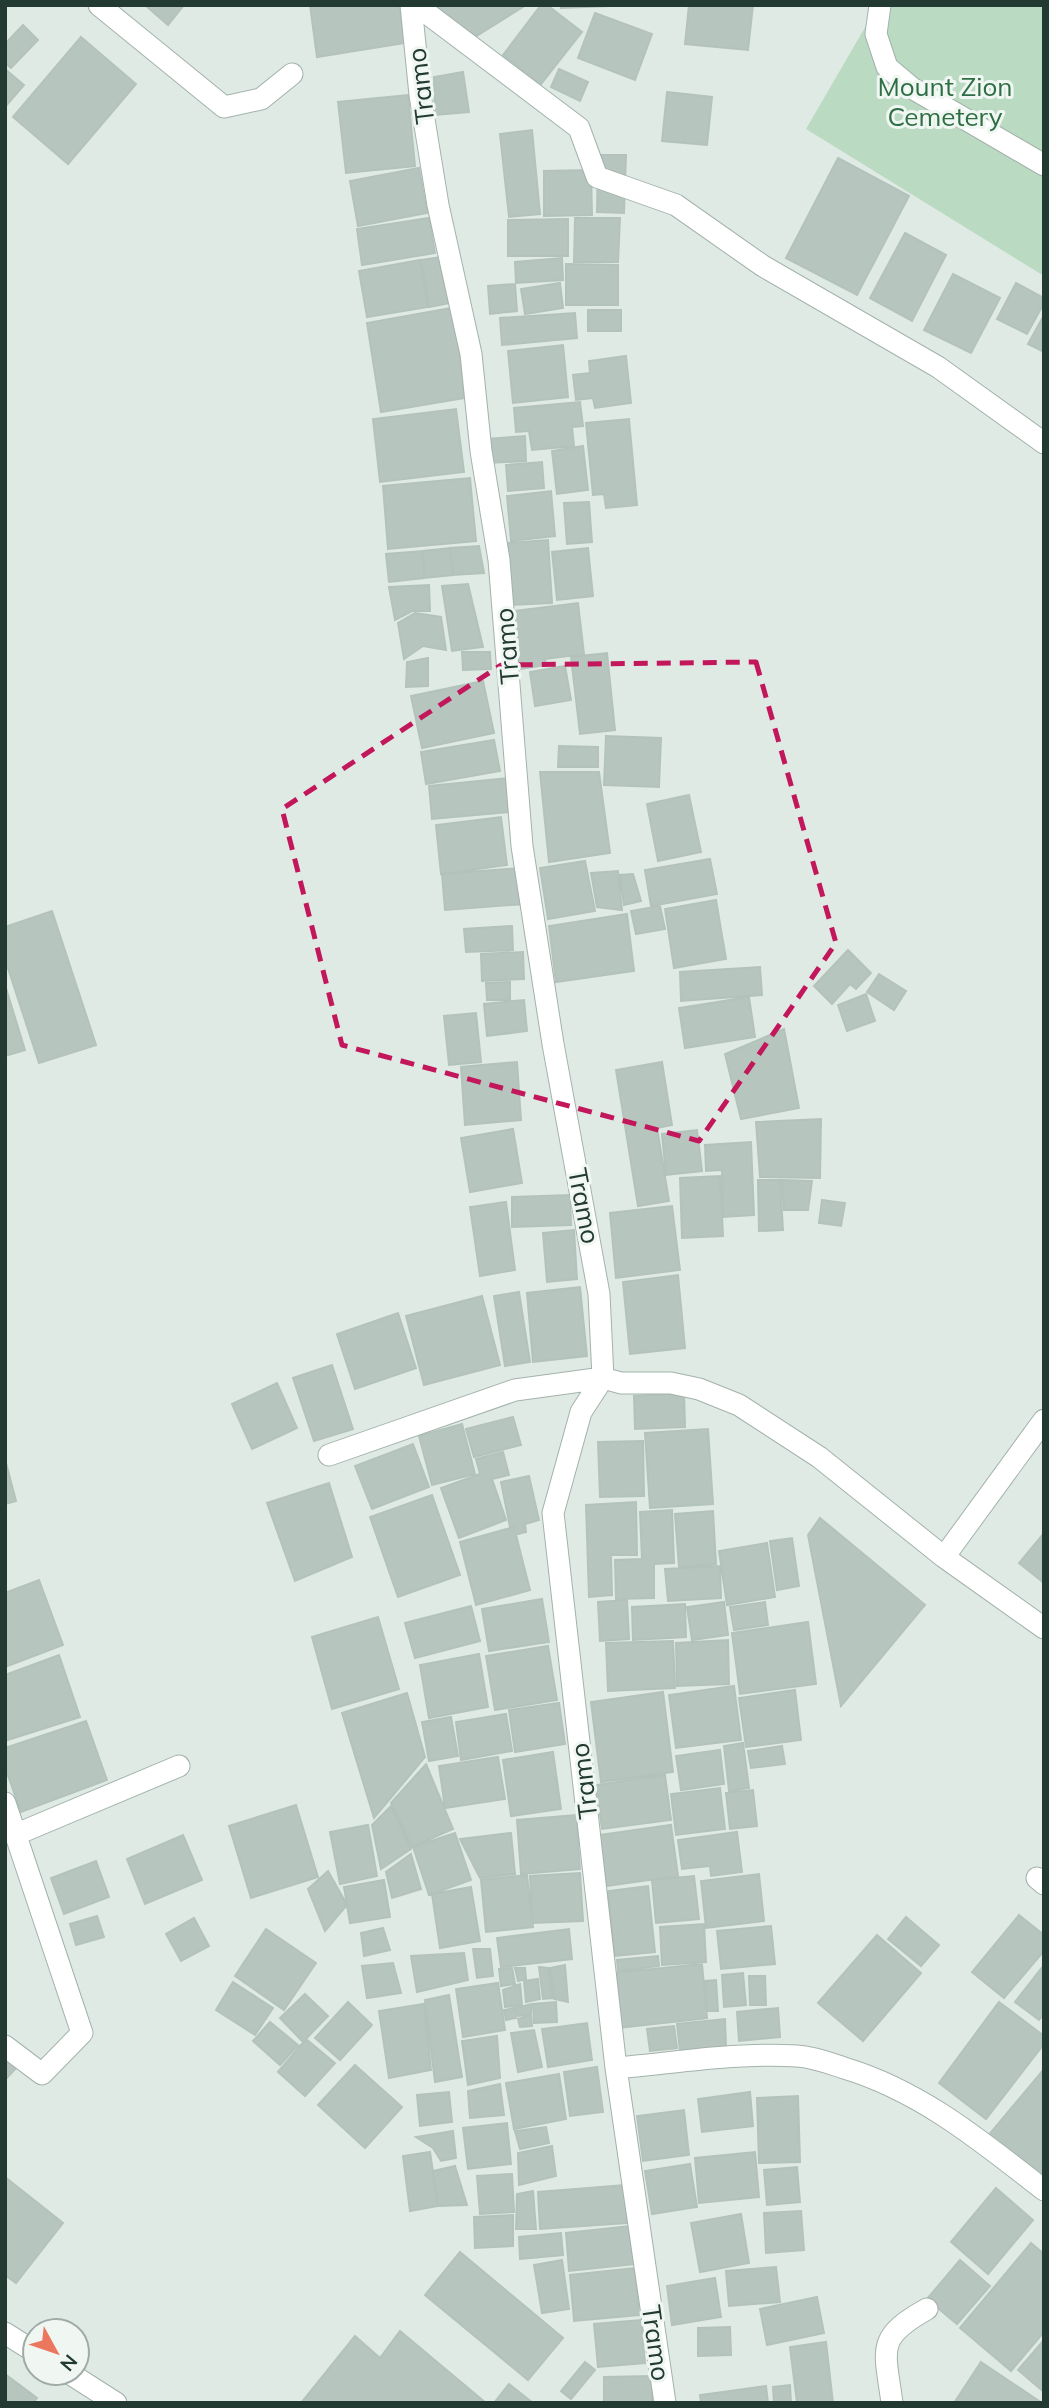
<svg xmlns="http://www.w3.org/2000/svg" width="1049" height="2408" viewBox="0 0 1049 2408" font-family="Mulish,sans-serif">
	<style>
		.green { fill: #badac1 }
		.building { fill: #b6c5be; stroke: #b3c3bb; stroke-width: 2 }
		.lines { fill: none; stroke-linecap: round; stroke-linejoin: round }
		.lane-casing { stroke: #a3b2ac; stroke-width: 23 }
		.street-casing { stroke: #a3b2ac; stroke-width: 23 }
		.lane { stroke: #fff; stroke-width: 21 }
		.street { stroke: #fff; stroke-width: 21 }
		.marked { fill: none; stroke: #c2185b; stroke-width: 5; stroke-dasharray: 14 9; stroke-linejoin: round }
		.labels { text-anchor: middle; stroke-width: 6; stroke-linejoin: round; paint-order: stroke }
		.street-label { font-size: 26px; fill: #223a32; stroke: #f0f7f3 }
		.park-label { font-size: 26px; fill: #2e6e43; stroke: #f0f7f3 }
	</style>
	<rect width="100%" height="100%" fill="#e0eae5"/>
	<!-- green -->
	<path class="green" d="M878 5H1044V276L806 129Z"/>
	<!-- building -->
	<path class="building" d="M145 5H184L168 25Z
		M310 5H399L405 43 317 57Z
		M437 5H526L462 45Z
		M541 5H547L582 32 541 84 503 55Z
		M561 5H609V6L561 8Z
		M689 5H753L748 50 685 44Z
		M595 13 652 34 635 80 578 58Z
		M23 25 38 40 11 68 5 63V44Z
		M81 37 136 84 68 164 13 117Z
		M5 69 24 85 5 107Z
		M559 69 588 82 580 101 551 87Z
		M463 72 469 112 435 115 434 77Z
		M667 92 712 97 707 145 662 141Z
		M408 95 415 166 346 173 338 102Z
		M532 130 540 214 509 217 500 134Z
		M598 155H626L624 213 597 212Z
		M838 158 909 196 857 295 786 258Z
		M419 168 427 213 358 226 350 181Z
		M591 170 592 215 544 216V171Z
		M429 218 435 253 362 265 357 229Z
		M575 218H620L618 262H574Z
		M568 219V256H508V220Z
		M905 233 946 255 912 321 870 298Z
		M448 256 455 302 429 307 421 260Z
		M562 258 563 280 516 283 515 262Z
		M420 260 428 307 367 317 359 271Z
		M566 264 618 265V305H566Z
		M953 274 1000 298 971 353 924 330Z
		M560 283 563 308 525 314 521 289Z
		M1016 283 1044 298V303L1027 334 997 319Z
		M515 284 517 311 490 314 488 286Z
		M457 307 471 397 381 412 367 323Z
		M588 310H621V331H588Z
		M575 313 577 338 502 345 500 318Z
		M1044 315V352L1028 344Z
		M563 345 568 397 513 403 508 351Z
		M626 356 631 403 595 408 593 398 576 400 573 375 590 373 589 361Z
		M580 402 583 426 572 427 574 446 532 450 529 431 516 432 514 408Z
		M456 409 464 472 380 482 373 419Z
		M629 419 637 505 606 508 604 494 593 495 586 423Z
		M525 436 526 461 488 463 486 439Z
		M583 446 588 490 557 494 552 451Z
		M542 462 544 488 508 491 506 465Z
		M470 478 476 541 388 549 383 486Z
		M551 491 555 536 511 541 507 496Z
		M589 502 592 542 567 544 564 503Z
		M548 540 552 603 511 605 507 543Z
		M479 546 484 573 453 575 450 548Z
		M450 548 453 575 424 578 423 551Z
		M588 548 593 596 557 600 552 552Z
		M423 551 424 578 389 582 386 554Z
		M468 584 483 647 452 651 442 586Z
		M429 585 430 611H412L395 620 389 587Z
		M578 603 584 654 545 659 546 665 513 670 506 612Z
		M415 613 441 617 446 650 423 646 404 659 398 623Z
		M462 652H490L491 669 463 670Z
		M607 653 615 730 580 734 571 657Z
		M428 658V686L406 687 407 662Z
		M565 666 571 700 535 706 530 672Z
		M483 681 494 733 422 748 411 696Z
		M606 736 661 738 659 787 604 785Z
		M494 740 500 771 426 784 421 752Z
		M559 746 598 747V767H558Z
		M540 772H599L610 853 549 862Z
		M508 778 511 812 432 819 429 786Z
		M689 795 701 852 658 861 647 804Z
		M501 817 507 865 441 874 436 825Z
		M710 859 717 894 651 906 645 870Z
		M585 861 595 911 548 919 540 868Z
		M521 868 524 904 445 910 442 874Z
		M618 871 622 910 597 907 591 873Z
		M633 874 641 901 624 905 620 875Z
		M716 900 726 959 674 968 665 909Z
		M660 906 665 929 636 934 631 911Z
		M52 911 96 1045 39 1063 5 959V927Z
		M627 914 634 971 556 982 549 926Z
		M512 926 513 950 466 952 464 929Z
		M848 950 871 973 856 989 850 984 832 1004 814 986Z
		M523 952 524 979 482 981 481 954Z
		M760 967 762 995 681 1001 680 972Z
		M879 974 906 991 894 1010 867 992Z
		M510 982V1000H487L486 983Z
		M5 985 25 1050 5 1056Z
		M866 994 875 1021 847 1031 838 1005Z
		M749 997 755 1037 685 1048 679 1008Z
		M524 1000 527 1031 487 1036 484 1004Z
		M476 1013 481 1062 449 1065 444 1016Z
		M784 1029 799 1108 741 1119 725 1054Z
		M517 1062 521 1120 465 1125 461 1067Z
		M662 1062 672 1125 657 1128 669 1201 638 1206 616 1070Z
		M821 1119 820 1178 760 1177 756 1122Z
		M513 1129 522 1183 470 1192 461 1138Z
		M697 1130 702 1171 666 1175 662 1134Z
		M751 1142 754 1215 723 1217 722 1170 706 1171 705 1145Z
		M720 1176 723 1236 682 1238 680 1178Z
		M758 1180H780L783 1230 759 1231Z
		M782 1180 812 1181 808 1210H784Z
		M570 1195 571 1225 512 1227V1197Z
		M822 1200 845 1203 841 1226 819 1223Z
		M506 1202 515 1270 480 1276 470 1207Z
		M672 1206 680 1270 616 1278 610 1213Z
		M574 1230 577 1279 547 1282 543 1233Z
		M678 1275 685 1348 630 1354 623 1282Z
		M580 1287 587 1356 533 1362 527 1293Z
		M519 1292 530 1362 505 1366 494 1296Z
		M482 1296 500 1365 424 1385 406 1316Z
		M398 1313 416 1368 355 1389 337 1334Z
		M332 1365 353 1429 314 1441 293 1378Z
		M277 1383 297 1428 252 1449 232 1404Z
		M684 1393 685 1427 635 1429 634 1396Z
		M513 1417 521 1445 474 1457 466 1429Z
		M462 1424 475 1474 432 1485 419 1436Z
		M708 1429 713 1504 650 1508 645 1433Z
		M643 1441 644 1496 600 1497 598 1442Z
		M413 1444 429 1487 372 1509 355 1466Z
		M503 1452 509 1475 492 1479 506 1520 459 1538 441 1488 480 1474 476 1459Z
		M5 1459 16 1501 5 1504Z
		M529 1476 539 1520 525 1524 526 1532 518 1534 516 1526 510 1527 501 1482Z
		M329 1483 352 1557 295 1581 267 1503Z
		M432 1495 460 1575 398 1597 370 1517Z
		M636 1502 637 1555H611L612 1595 589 1597 586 1505Z
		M672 1510 674 1563 654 1564V1598L616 1599 615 1560 642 1559 640 1512Z
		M713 1511 716 1564 679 1567 675 1514Z
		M820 1518 925 1605 841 1706 808 1535Z
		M514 1527 530 1590 476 1605 460 1542Z
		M1044 1533V1583L1019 1563Z
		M792 1538 799 1586 777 1590 770 1541Z
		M767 1543 775 1597 727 1605 719 1551Z
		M720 1566 721 1598 668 1601 665 1569Z
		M39 1580 63 1645 5 1667V1593Z
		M542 1599 549 1642 489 1651 482 1609Z
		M627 1600 629 1639 600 1641 598 1602Z
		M724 1602 728 1635 692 1640 687 1607Z
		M765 1602 768 1625 734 1630 730 1607Z
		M685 1604 686 1637 633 1640 632 1607Z
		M471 1606 480 1641 415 1658 405 1623Z
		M378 1617 399 1689 332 1709 312 1637Z
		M808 1622 816 1684 740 1694 732 1633Z
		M728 1640 729 1684 677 1686 676 1643Z
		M673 1641 675 1688 608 1691 606 1643Z
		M548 1646 557 1700 495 1710 486 1656Z
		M479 1654 488 1707 429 1718 420 1665Z
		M59 1655 80 1717 5 1741V1675Z
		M734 1686 741 1740 676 1748 669 1695Z
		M795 1690 801 1740 746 1747 739 1698Z
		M663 1692 673 1772 601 1782 591 1702Z
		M407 1693 425 1757 374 1818 342 1713Z
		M559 1703 565 1744 515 1752 509 1710Z
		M506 1714 512 1751 461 1760 456 1722Z
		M451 1717 458 1756 429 1761 422 1722Z
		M86 1721 107 1780 21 1812 5 1767V1748Z
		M743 1743 749 1788 729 1791 724 1746Z
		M782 1746 785 1764 751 1768 748 1751Z
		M720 1750 724 1784 681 1790 676 1756Z
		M553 1752 561 1809 511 1816 503 1760Z
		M498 1757 505 1799 445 1808 439 1766Z
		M426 1764 453 1829 412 1847 391 1803Z
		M665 1775 671 1820 602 1829 596 1785Z
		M720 1788 725 1829 676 1835 671 1794Z
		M753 1790 757 1826 730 1829 726 1793Z
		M296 1805 318 1877 251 1898 229 1826Z
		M391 1806 411 1849 381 1869 372 1825Z
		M576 1815 580 1869 521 1874 517 1820Z
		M368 1825 377 1876 340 1884 330 1832Z
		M671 1825 678 1876 606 1886 599 1835Z
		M737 1832 742 1872 711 1876 710 1866 682 1869 678 1840Z
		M455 1833 471 1880 429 1895 413 1847Z
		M511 1833 515 1874 480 1878 460 1839Z
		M183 1835 202 1880 145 1904 127 1859Z
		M411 1854 421 1889 392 1898 386 1872Z
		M96 1861 109 1897 64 1914 51 1878Z
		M328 1871 347 1905 325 1931 308 1889Z
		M580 1873 583 1921 533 1923 530 1876Z
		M759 1874 764 1921 706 1928 701 1881Z
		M527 1875 533 1927 486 1932 481 1880Z
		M694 1876 699 1919 656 1923 652 1880Z
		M384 1880 390 1917 350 1923 344 1887Z
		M648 1886 655 1952 615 1956 608 1891Z
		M471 1887 480 1941 440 1948 432 1894Z
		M1019 1915 1044 1935V1951L1004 1998 972 1972Z
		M97 1916 104 1937 76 1945 70 1924Z
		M906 1917 939 1945 921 1966 888 1939Z
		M194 1918 209 1946 181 1961 166 1934Z
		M704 1924 706 1962 662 1965 660 1927Z
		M771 1926 775 1964 721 1969 717 1931Z
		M383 1928 390 1950 364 1956 361 1933Z
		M266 1929 316 1963 284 2010 235 1976Z
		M569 1929 572 1959 501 1967 497 1938Z
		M877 1935 921 1973 863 2041 818 2003Z
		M473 1949H490L493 1976 477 1978Z
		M464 1953 468 1980 417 1992 411 1956Z
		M658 1956 659 1966 618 1971 617 1960Z
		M393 1963 401 1993 367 1998 362 1966Z
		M702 1964 707 2018 619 2028 613 1973Z
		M565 1965 568 2002 554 1999 550 1968Z
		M1044 1965V2014L1039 2020 1015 2002Z
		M539 1967 548 1968 553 1998 543 1999Z
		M512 1968 515 1984 501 1986 499 1969Z
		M515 1968H525L526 1979 518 1981Z
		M743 1973 746 2005 724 2007 722 1975Z
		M749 1976H765L766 2005H750Z
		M538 1979 540 1999 526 2002 524 1981Z
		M716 1980 718 2011H707L705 1981Z
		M233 1982 273 2008 255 2035 216 2010Z
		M498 1983 505 2030 463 2037 456 1989Z
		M520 1984 522 2005 505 2007 503 1990Z
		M305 1994 328 2016 303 2042 280 2018Z
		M449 1995 462 2077 435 2082 425 2000Z
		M348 2002 372 2025 340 2060 315 2038Z
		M556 2002 557 2022 534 2023 533 2004Z
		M999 2002 1044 2036V2044L986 2119 939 2083Z
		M424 2004 431 2070 389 2078 379 2011Z
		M531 2004V2014L518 2016 517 2008Z
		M515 2008 516 2018 506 2020 504 2010Z
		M778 2008 780 2037 739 2041 737 2012Z
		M531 2015 532 2026 520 2027 518 2019Z
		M725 2019 726 2047 680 2051 677 2024Z
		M270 2022 298 2045 280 2065 253 2041Z
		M587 2023 592 2060 548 2067 542 2029Z
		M674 2026 677 2048 650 2051 647 2029Z
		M534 2030 542 2067 518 2072 511 2033Z
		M497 2036 500 2078 468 2085 462 2041Z
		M306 2039 335 2063 305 2096 278 2072Z
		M5 2057 17 2067 5 2080Z
		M355 2065 402 2107 365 2148 318 2105Z
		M597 2067 603 2112 570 2116 564 2072Z
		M1044 2069V2183L988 2136Z
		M559 2074 566 2119 514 2129 506 2083Z
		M500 2084 504 2115 470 2118 468 2091Z
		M449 2092 452 2122 420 2126 417 2095Z
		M750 2092 753 2126 702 2132 698 2099Z
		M798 2096 800 2162 759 2163 757 2098Z
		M684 2110 689 2155 643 2161 637 2116Z
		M507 2123 511 2164 468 2169 463 2128Z
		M546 2127 549 2143 520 2149 515 2131Z
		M453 2131 456 2158 441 2161 433 2148 416 2137Z
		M552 2146 556 2176 519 2185 518 2153Z
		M430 2152 438 2206 410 2211 403 2156Z
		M755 2152 759 2197 699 2203 695 2158Z
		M690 2164 697 2207 652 2214 645 2171Z
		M455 2166 467 2205 438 2206 433 2171Z
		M797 2167 800 2202 767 2205 764 2170Z
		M512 2174 514 2212 480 2214 477 2176Z
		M5 2177 63 2223 16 2283 5 2275Z
		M625 2185 627 2223 540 2229 538 2192Z
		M996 2188 1033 2220 988 2274 951 2242Z
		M533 2191 536 2229H516L517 2194Z
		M801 2211 804 2250 766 2253 764 2213Z
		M741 2214 749 2263 700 2272 691 2223Z
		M513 2215V2246L475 2248 474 2217Z
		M630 2226 634 2264 569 2271 566 2233Z
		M561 2233 563 2255 520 2259 519 2237Z
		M1031 2243 1044 2254V2332L1011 2371 960 2328Z
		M460 2252 563 2338 528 2380 425 2295Z
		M562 2260 569 2309 542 2313 534 2265Z
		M960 2260 990 2286 957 2324 927 2299Z
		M776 2267 780 2302 729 2306 726 2271Z
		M635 2268 639 2315 574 2321 570 2275Z
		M715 2278 721 2317 672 2325 667 2286Z
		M817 2297 824 2333 767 2345 760 2309Z
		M641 2320 645 2363 598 2367 594 2324Z
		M730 2327 731 2355 698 2356V2328Z
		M400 2331 486 2403H301L355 2336 380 2358Z
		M1044 2340V2392L1018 2370Z
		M826 2342 833 2403H797L790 2347Z
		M585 2362 595 2370 571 2399 561 2391Z
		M981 2362 1042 2403H954Z
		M5 2374 37 2398 33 2403H5Z
		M652 2376V2403H604V2377Z
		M509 2384 533 2403H494Z
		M790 2385 791 2403H774L773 2387Z
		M766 2386 768 2403H701L700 2395Z"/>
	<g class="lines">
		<!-- lane casing -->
		<g class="lane-casing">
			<path id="lane" d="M416 5 579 128 597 177 676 205 763 266 938 367 1044 443
				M880 5 876 34 887 67 912 88 1044 165
				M17 1834 179 1766
				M892 2403C885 2349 875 2338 927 2309"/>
		</g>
		<!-- street casing -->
		<g class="street-casing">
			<path id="street" d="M99 5 224 107 261 99 292 74
				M411 5 420 95 438 205 471 354 481 451 499 560 522 846 553 1044 599 1294 603 1378 581 1412 553 1513 616 2068 665 2403
				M329 1455 515 1390 603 1378 621 1383H671L699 1389 739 1405 819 1457 944 1557 1044 1628
				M944 1557 1044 1420
				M5 1803 82 2033 42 2074 5 2046
				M1037 1878 1044 1884
				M616 2068C675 2063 738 2052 797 2056 814 2057 829 2063 844 2068 921 2091 981 2141 1044 2190
				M5 2333 35 2352
				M69 2373 116 2403"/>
		</g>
		<!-- lane -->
		<use href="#lane" class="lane"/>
		<!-- street -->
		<use href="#street" class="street"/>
	</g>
	<!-- marked area -->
	<path class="marked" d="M756 662 836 943 699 1141 342 1045 282 809 501 665Z"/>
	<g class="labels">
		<!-- street labels -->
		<g class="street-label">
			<text transform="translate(421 86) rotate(-97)" y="9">Tramo</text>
			<text transform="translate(507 646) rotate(-95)" y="9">Tramo</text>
			<text transform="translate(584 1206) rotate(79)" y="9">Tramo</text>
			<text transform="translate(584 1781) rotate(-97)" y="9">Tramo</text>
			<text transform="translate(656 2343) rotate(82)" y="9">Tramo</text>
		</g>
		<!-- park labels -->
		<g class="park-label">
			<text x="945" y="96">Mount Zion<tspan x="945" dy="30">Cemetery</tspan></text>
		</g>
	</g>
	<!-- border -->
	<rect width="1049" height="2408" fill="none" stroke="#223a32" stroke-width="14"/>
	<!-- north arrow -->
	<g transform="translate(56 2352) rotate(130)"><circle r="33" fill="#f0f7f3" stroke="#9eaba6" stroke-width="2"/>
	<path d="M0-5L12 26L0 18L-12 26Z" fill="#ea775e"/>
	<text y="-10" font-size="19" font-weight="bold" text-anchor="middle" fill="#223a32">N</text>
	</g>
</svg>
